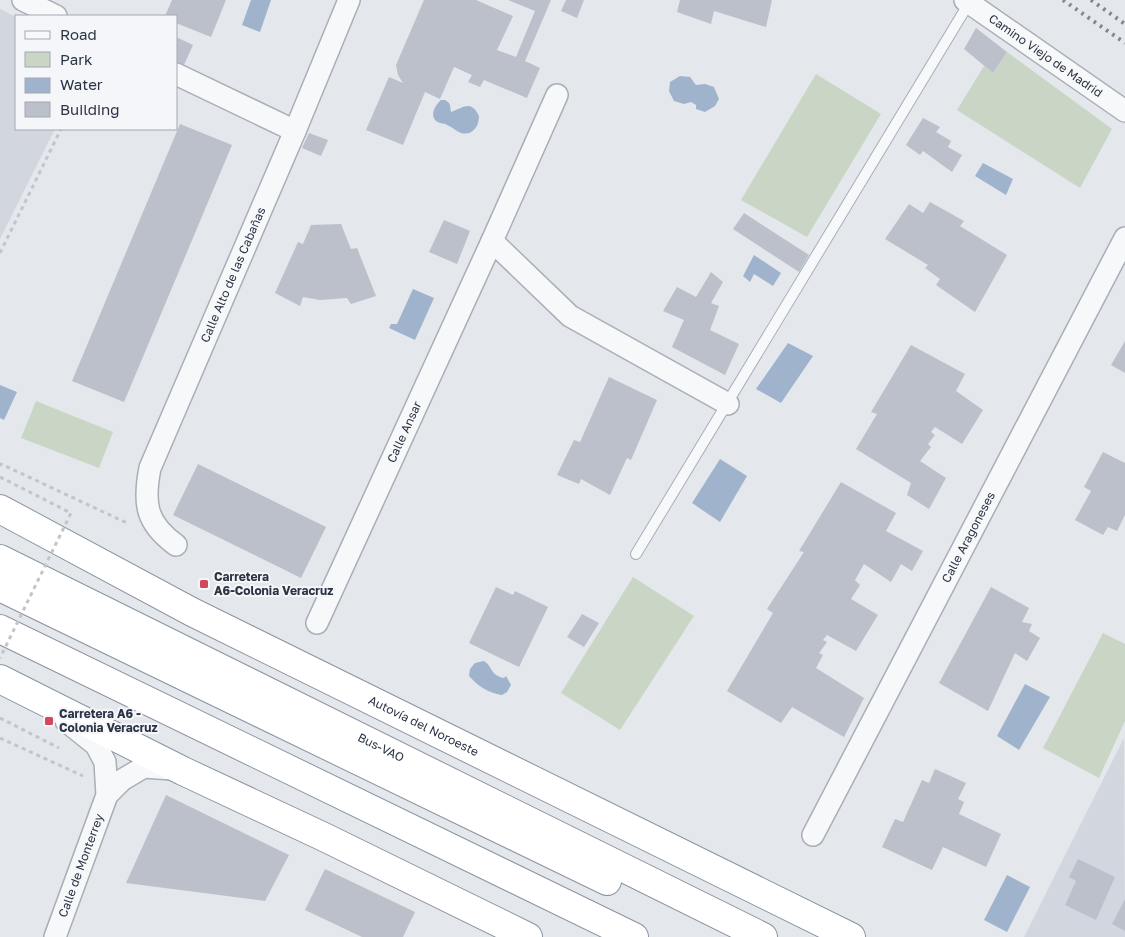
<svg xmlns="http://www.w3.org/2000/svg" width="1125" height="937" viewBox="0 0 1125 937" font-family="'Golos Text',sans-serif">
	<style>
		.built { fill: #d2d6de }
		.green { fill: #c9d6c5 }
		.water { fill: #9fb4cc }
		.building { fill: #bbc0ca }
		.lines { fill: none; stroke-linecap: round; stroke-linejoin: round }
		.lane-casing { stroke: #a9aeb7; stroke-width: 12 }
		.street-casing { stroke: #a9aeb7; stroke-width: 24 }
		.highway-casing { stroke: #8b94a3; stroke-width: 30 }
		.path { stroke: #c2c5cb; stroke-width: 3; stroke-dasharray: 4 4; stroke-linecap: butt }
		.lane { stroke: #f7f8fa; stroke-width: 10 }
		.street { stroke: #f7f8fa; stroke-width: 21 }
		.highway { stroke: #fff; stroke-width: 28 }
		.rail { stroke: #7d8696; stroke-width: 4; stroke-dasharray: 2.5 5; stroke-linecap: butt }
		.path-bridge { stroke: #c2c5cb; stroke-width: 3; stroke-dasharray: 4 4; stroke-linecap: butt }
		.poi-dot { fill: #d1495b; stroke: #f4f6f9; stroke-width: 2 }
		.labels { text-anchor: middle; stroke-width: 4; stroke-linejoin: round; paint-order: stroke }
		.street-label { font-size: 12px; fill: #2b3445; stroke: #f4f6f9 }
		.poi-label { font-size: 12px; font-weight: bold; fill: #2b3445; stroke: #f4f6f9; text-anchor: start }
	</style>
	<rect width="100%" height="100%" fill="#e4e7ec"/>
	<!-- built -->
	<path class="built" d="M0 9 16 17V129H55L0 239Z
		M1124 738 1125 937H1024Z"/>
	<!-- green -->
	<path class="green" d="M1007 52 1112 129 1080 188 957 110 984 66 993 73Z
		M816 74 881 114 807 237 741 200Z
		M36 401 113 432 99 468 21 438Z
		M633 577 694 616 620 730 561 693Z
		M1103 633 1125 644V721L1099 778 1043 748Z"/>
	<!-- water -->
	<path class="water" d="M251 0H271L260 32 242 25Z
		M680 76 690 77 696 85 705 84 714 87 719 99 715 106 705 112 696 109V105L691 102 684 104 674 101 669 91 670 82Z
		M441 100H445C451 103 450 106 451 112 463 108 471 99 479 116 479 126 473 136 461 133 456 131 452 127 447 125 441 122 446 125 440 123 428 119 434 106 441 100Z
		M983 163 1013 179 1006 195 975 176Z
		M754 255 781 273 773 286 754 274 750 282 743 276Z
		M413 289 434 298 415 340 389 328 391 324H397Z
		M788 343 813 356 781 403 756 389Z
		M0 385 17 392 4 420 0 418Z
		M720 459 747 476 720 522 692 503Z
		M484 661C493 667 490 675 504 678L506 676 511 685 507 692 502 695C488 693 478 686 469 676L470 669 475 663Z
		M1025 684 1050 697 1019 750 997 736Z
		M1007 875 1030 887 1007 932 984 920Z"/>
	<!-- building -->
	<path class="building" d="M172 0H226L211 37 176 23V16H165Z
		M424 0H476L513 16 497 50 516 57 535 11 508 0H551L525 61 540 68 527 98 484 80 480 87 468 82 472 75 454 67 440 99 425 92 403 145 366 130 389 77 403 83 398 75 396 65Z
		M566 0H584L577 18 561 11Z
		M680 0H772L766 27 714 11 711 24 677 12Z
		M976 28 1007 52 993 73 964 49Z
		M176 37 193 45 184 65 176 61Z
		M923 118 940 127 936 132 951 141 948 147 962 155 952 172 923 151 920 155 906 145Z
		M180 124 232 145 124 402 72 381Z
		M309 133 328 140 321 156 302 148Z
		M930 202 964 221 960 226 1007 255 975 312 936 285 940 279 925 268 928 265 885 239 909 204 923 213Z
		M744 213 809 255 799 272 733 229Z
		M444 220 470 231 457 264 429 252Z
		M341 224 351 249 357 248 376 296 351 304 347 298 320 300 303 297 300 306 275 293 298 242 303 244 311 225Z
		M711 272 723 282 711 303 719 306 710 330 739 344 725 375 672 347 684 320 663 311 677 287 696 297Z
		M1125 341V373L1111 365Z
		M911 345 965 374 956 391 983 410 962 444 935 427 931 432 935 435 928 444 931 447 920 461 946 478 929 509 907 495 911 483 856 449 877 414 871 412Z
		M609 377 657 400 631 460 627 458 610 495 581 479 579 484 557 475 574 440 580 442Z
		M1103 452 1125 463V515L1117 531 1108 527 1103 535 1075 520 1091 491 1084 487Z
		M198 464 326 527 301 578 173 515Z
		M841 482 896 513 886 531 923 551 912 571 901 564 891 582 864 564 855 580 860 585 851 599 878 615 856 651 827 635 823 640 827 642 819 653 823 655 816 668 864 698 844 737 792 707 781 723 727 691 773 613 767 609 804 552 799 551Z
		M496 587 513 595 515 591 548 607 519 667 469 643Z
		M991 587 1029 608 1022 622 1032 624 1029 631 1040 638 1027 661 1015 653 988 711 939 683Z
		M582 614 599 623 584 647 567 637Z
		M935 769 966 783 958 799 964 802 959 814 1001 834 986 867 943 847 932 870 882 847 895 819 903 822 922 780 929 783Z
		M166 795 289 855 265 901 126 883Z
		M1078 859 1115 877 1096 920 1065 905 1076 881 1069 877Z
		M325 869 415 912 403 937H362L305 910Z
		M1125 899V931L1112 924Z"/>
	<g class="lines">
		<!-- lane casing -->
		<g class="lane-casing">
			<path id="lane" d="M636 554 969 3"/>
		</g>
		<!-- street casing -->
		<g class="street-casing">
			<g id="street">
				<path d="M23 0 56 16"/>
				<path id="s1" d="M965 0 1125 111"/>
				<path d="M176 74 295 131"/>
				<path d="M492 241 570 316 728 404"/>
				<path id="s2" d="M176 545C146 523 143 504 150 468L295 131 349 0"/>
				<path id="s3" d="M317 623 492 241 557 95"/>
				<path d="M107 795 122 780 144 767 172 769"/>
				<path id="s4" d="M813 835 1125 238"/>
				<path id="s5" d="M55 937 107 795 105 762 96 745 66 721"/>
			</g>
		</g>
		<!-- highway casing -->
		<g class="highway-casing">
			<g id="highway">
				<path id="s6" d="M0 509 192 612 851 937"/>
				<path id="s7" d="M0 559 763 937"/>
				<path d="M0 587 607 881"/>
				<path d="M0 629 634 937"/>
				<path d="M0 679 183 771 324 837 528 937"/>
			</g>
		</g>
		<!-- path -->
		<path class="path" d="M0 253 61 129
			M0 466 1 464 127 523
			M0 718 59 748
			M0 738 83 776"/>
		<!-- lane -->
		<use href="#lane" class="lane"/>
		<!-- street -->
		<use href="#street" class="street"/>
		<!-- highway -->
		<use href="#highway" class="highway"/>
		<!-- rail -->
		<path class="rail" d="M1063 0 1125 43
			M1091 0 1125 24"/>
		<!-- path-bridge -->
		<path class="path-bridge" d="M0 477 71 513 0 658"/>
	</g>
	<!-- markers -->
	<g class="poi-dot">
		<rect x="199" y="579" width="10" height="10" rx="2.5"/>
		<rect x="44" y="716" width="10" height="10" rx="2.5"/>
	</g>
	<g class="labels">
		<!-- street labels -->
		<g class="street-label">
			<text dy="4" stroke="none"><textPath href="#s1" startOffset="98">Camino Viejo de Madrid</textPath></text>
			<text dy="4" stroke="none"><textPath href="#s2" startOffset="298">Calle Alto de las Cabañas</textPath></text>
			<text dy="4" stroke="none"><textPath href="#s3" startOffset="210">Calle Ansar</textPath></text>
			<text dy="4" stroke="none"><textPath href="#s4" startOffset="336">Calle Aragoneses</textPath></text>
			<text dy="4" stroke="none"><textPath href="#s6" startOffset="476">Autovía del Noroeste</textPath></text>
			<text dy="4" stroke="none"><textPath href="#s7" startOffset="425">Bus-VAO</textPath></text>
			<text dy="4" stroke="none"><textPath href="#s5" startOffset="76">Calle de Monterrey</textPath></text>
		</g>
		<!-- poi labels -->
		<g class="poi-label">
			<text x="214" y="581">Carretera<tspan x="214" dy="14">A6-Colonia Veracruz</tspan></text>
			<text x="59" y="718">Carretera A6 -<tspan x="59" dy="14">Colonia Veracruz</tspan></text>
		</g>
	</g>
	<!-- legend -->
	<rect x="15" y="15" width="162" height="115" fill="#f4f6f9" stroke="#a4a8b1"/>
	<rect x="25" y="31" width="25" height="8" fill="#f7f8fa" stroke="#a4a8b1"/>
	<text x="60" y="40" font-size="15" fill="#2b3445">Road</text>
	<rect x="25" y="52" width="25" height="15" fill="#c9d6c5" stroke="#a4a8b1"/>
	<text x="60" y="65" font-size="15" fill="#2b3445">Park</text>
	<rect x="25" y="78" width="25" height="15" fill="#9fb4cc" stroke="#a4a8b1"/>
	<text x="60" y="90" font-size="15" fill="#2b3445">Water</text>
	<rect x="25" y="102" width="25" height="15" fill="#bbc0ca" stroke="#a4a8b1"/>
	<text x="60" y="115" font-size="15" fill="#2b3445">Building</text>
</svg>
